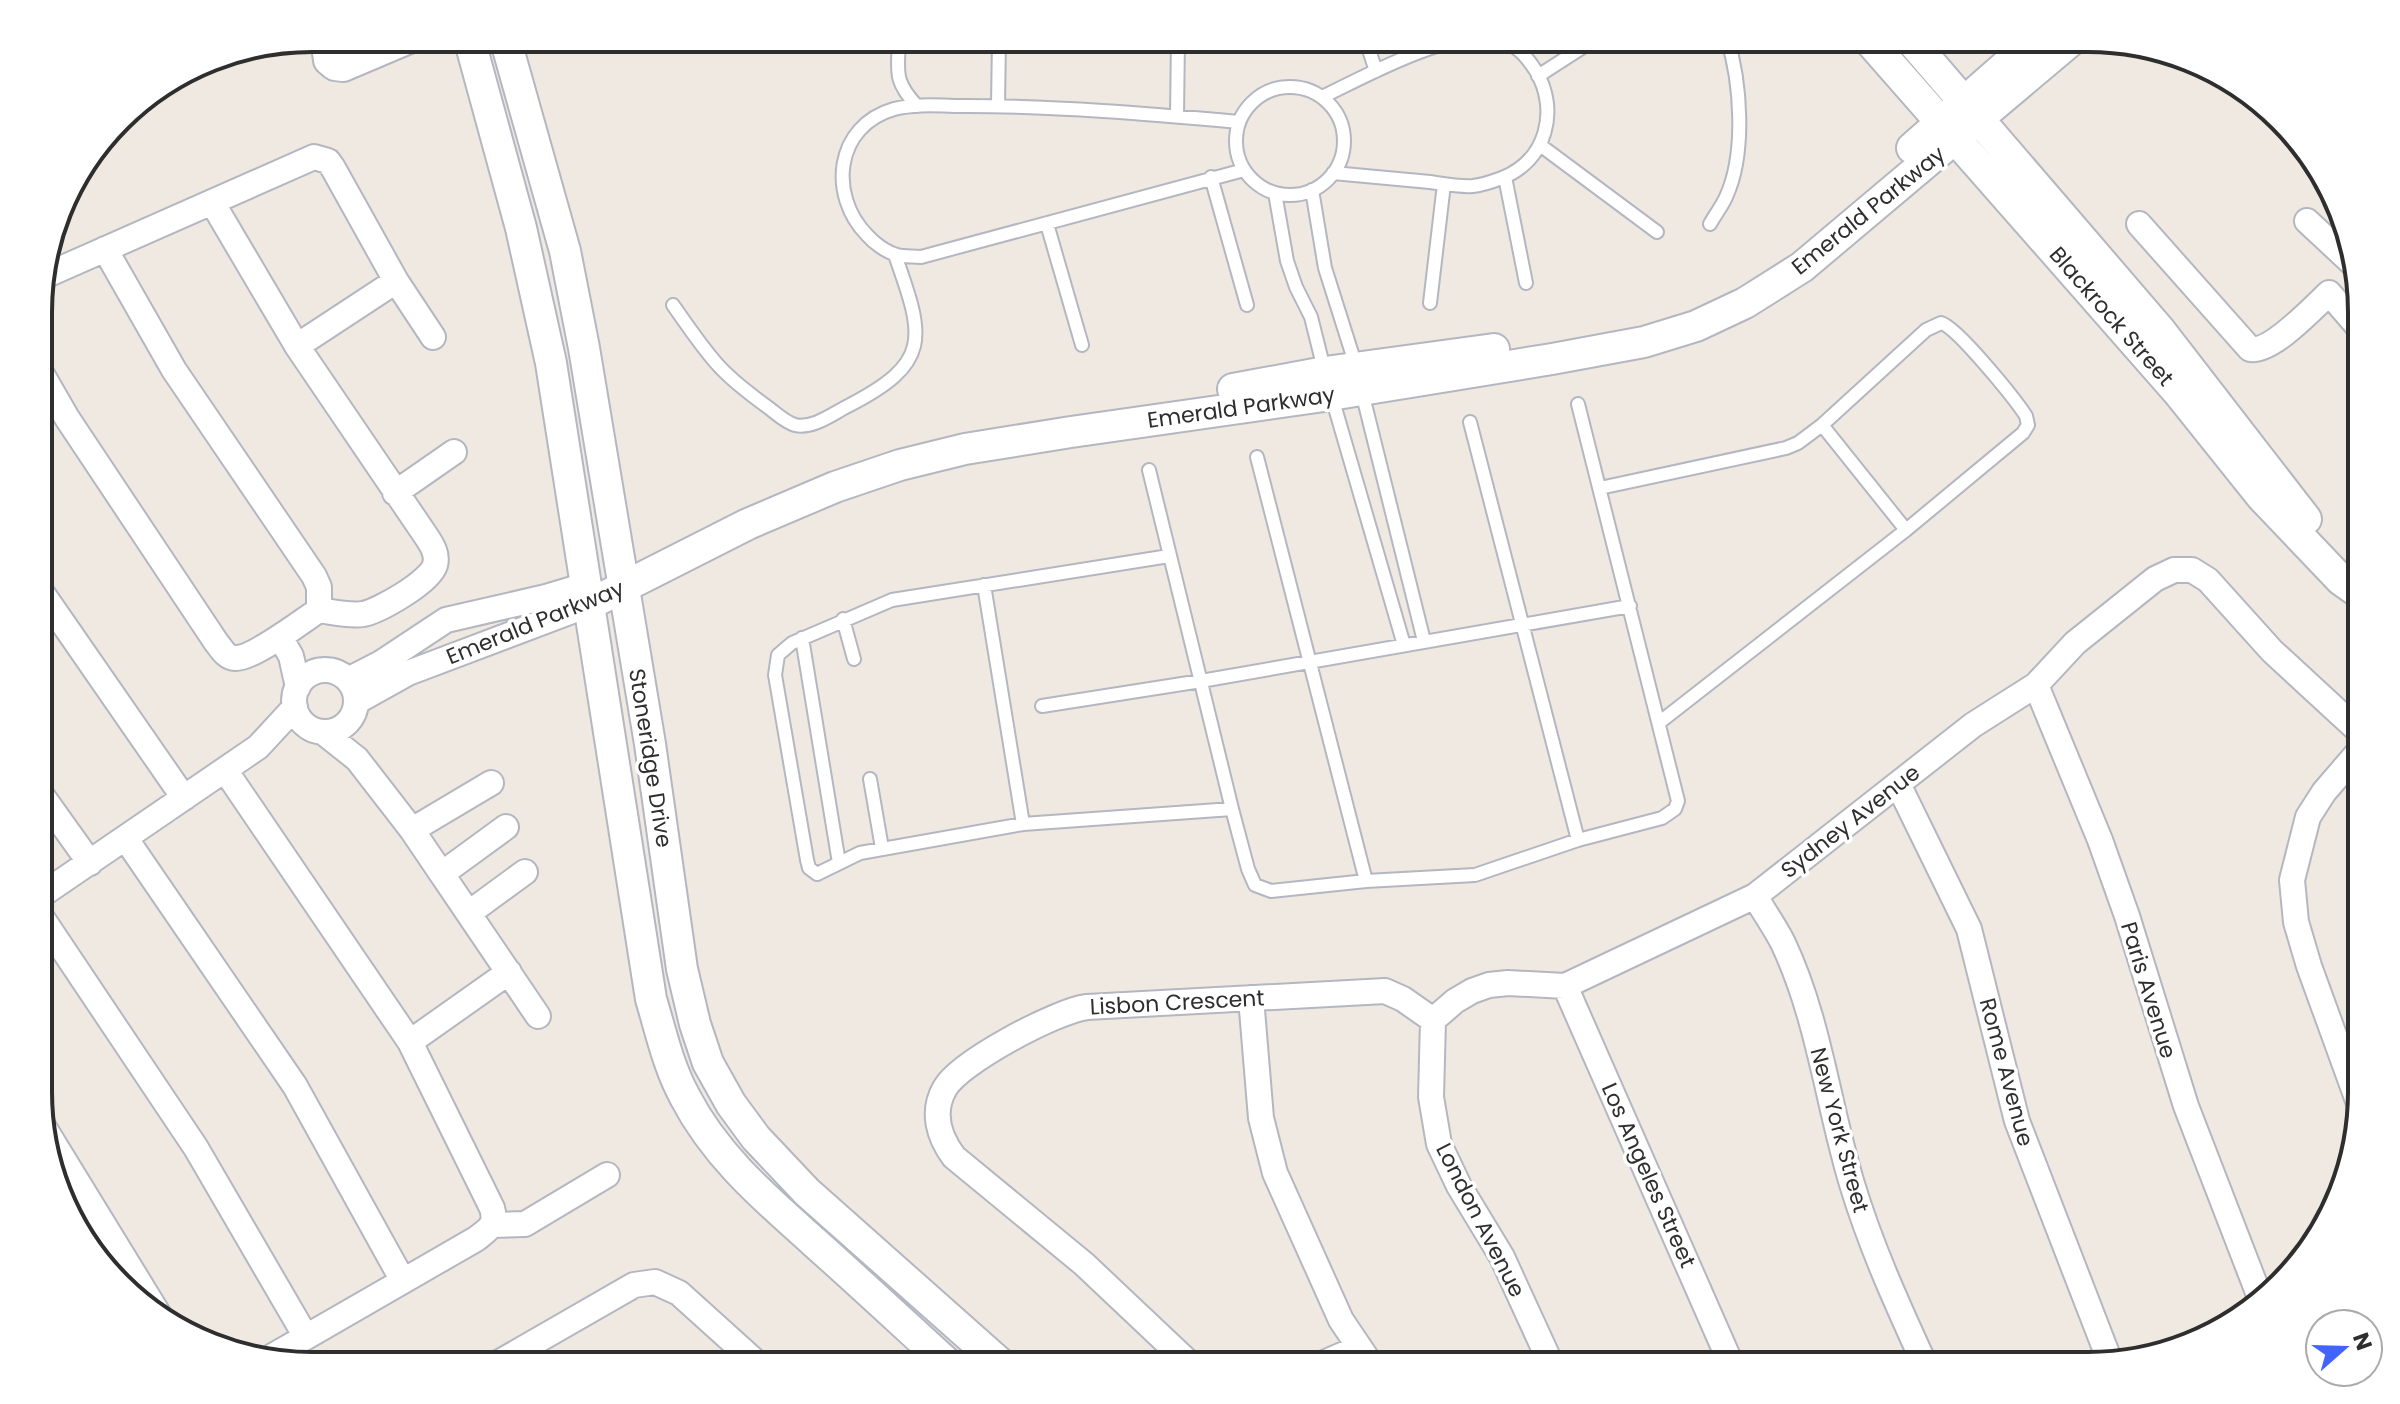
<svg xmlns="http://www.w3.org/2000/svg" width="2400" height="1404" viewBox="0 0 2400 1404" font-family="Poppins,sans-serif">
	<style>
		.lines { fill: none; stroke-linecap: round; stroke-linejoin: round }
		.service-casing { stroke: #b4b7c1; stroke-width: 16 }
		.minor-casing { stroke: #b4b7c1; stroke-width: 28 }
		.tertiary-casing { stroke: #b4b7c1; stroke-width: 34 }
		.service { stroke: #fff; stroke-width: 12 }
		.minor { stroke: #fff; stroke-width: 24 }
		.tertiary { stroke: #fff; stroke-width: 30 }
		.labels { text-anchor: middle; stroke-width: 7; stroke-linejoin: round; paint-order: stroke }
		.street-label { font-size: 22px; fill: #2e2e2e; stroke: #fff }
		.rim { fill: none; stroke: #2e2e2e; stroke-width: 4 }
	</style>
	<rect width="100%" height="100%" fill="#efe9e1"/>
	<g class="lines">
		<!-- service casing -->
		<g class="service-casing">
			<path id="service" d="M899 38C898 72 893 80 917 106
				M1365 38 1376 71
				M1538 76 1597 38
				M1236 141a54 54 0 1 1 108 0a54 54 0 1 1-108 0Z
				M1322 97C1366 76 1446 31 1494 39 1515 43 1525 54 1536 71 1559 110 1547 160 1502 178 1494 181 1482 185 1473 186 1459 187 1444 184 1430 182 1398 179 1365 176 1333 173
				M998 106 999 38
				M1177 116 1178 38
				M1239 122C1149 114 1057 106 967 106 944 106 917 103 894 109 835 126 828 195 867 235 874 243 886 252 897 255 904 257 913 256 921 257L1244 170
				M1540 145 1657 232
				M1211 177 1247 305
				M1505 177 1526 283
				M1312 190 1325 268 1356 366
				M1275 193 1287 261 1296 287 1311 317 1325 373
				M1047 224 1082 345
				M1710 224C1715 215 1722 206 1726 197 1746 154 1741 82 1727 38
				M1430 303 1444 184
				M673 305C687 325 701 346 717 364 732 381 751 395 769 408 777 414 785 422 795 425 812 429 831 415 846 407 932 363 925 339 895 255
				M1362 392 1424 641
				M1331 394 1404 645
				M1470 422 1578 840
				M1822 425 1906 530
				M1257 457 1366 881
				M1149 470 1232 809 1248 869 1255 885 1271 891 1366 881 1475 875 1578 840 1662 818 1675 809 1678 801 1578 404
				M1600 488 1786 448 1798 443 1822 425 1926 330 1941 323C1957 327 2015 399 2026 416L2028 425 2023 433 1906 530 1660 722
				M1169 556 892 600 792 643 778 655 775 675 807 860 809 868 817 874 860 853 1023 824 1232 809
				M984 585 1023 824
				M843 619 854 659
				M802 638 839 863
				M1042 706 1201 681 1630 606
				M870 779 882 848"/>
		</g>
		<!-- minor casing -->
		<g class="minor-casing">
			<path id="minor" d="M212 202 297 346 426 536C432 545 438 554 435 565 430 582 379 611 363 614 349 616 333 612 319 610
				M2307 221 2351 262
				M2139 224 2250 349C2271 353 2313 308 2329 293L2361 330
				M40 278 314 157 328 161 333 168 396 281 433 337
				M297 346 396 281
				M40 371 67 418 216 642C221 648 226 658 235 658 253 659 302 621 319 610V587L314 576 174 370 105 249
				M395 493 454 452
				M40 590 184 798
				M280 637 291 656 298 687
				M294 701a31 31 0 1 1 62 0a31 31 0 1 1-62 0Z
				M348 680 381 663 446 620 546 597 586 585
				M2036 685 2100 840 2127 916 2186 1106 2259 1295
				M356 702 408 673 588 605
				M323 732 357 759 412 830 538 1016
				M2361 749 2324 792 2308 817 2292 880 2296 922 2309 966 2361 1109
				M225 770 410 1042 492 1208C497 1225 489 1229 476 1239L273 1356
				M1898 784 1969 929 2017 1121 2111 1364
				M40 793 90 863
				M412 830 491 783
				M126 839 295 1086 403 1281
				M443 873 506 827
				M40 896 258 747 295 707
				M1755 896C1764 912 1775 927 1783 943 1819 1019 1828 1105 1852 1184 1871 1247 1898 1306 1925 1365
				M469 913 525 872
				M40 915 196 1148 306 1337
				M1565 986 1732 1366
				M1251 998 1261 1118 1275 1173 1341 1320 1372 1366
				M1433 1020 1455 1001 1472 991 1489 985 1508 983 1565 986 1755 896 1973 725 2036 685 2075 643 2155 579 2174 570H2192L2208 580 2272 651 2361 733
				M1433 1020 1431 1097 1439 1144 1459 1186 1502 1257 1552 1366
				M410 1042 509 972
				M40 1121 159 1315
				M493 1225 525 1224 607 1175
				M493 1366 634 1285 655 1282 679 1293 760 1366
				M1192 1366 1084 1264 954 1157C939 1137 931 1112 945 1088 960 1062 1056 1011 1087 1007L1385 991 1403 999 1433 1020
				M1317 1366 1358 1348"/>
		</g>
		<!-- tertiary casing -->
		<g class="tertiary-casing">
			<path id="tertiary" d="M334 38 327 46 329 60 335 65 343 66 409 38
				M469 38 521 228 551 363 651 999C661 1032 668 1066 685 1097 716 1157 765 1198 814 1242 860 1283 905 1325 950 1366
				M505 38 565 251 584 348 650 744 682 969 695 1024 708 1063 731 1104 756 1138 807 1192 1003 1366
				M1867 38 2177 391 2261 496 2341 580 2361 594
				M1909 38 2159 329 2306 519
				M1912 148 2037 38
				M1233 389 1325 372 1494 349
				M588 605 748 524 835 487 900 465 965 449 1071 432 1331 395 1552 359 1644 342 1696 326 1745 303 1802 267 2074 38"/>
		</g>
		<!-- service -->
		<use href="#service" class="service"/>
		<!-- minor -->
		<use href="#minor" class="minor"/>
		<!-- tertiary -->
		<use href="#tertiary" class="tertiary"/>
	</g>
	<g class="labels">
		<!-- street labels -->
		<g class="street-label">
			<text transform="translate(1868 210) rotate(-39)" y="8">Emerald Parkway</text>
			<text transform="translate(2112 316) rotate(49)" y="8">Blackrock Street</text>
			<text transform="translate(1241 407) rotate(-8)" y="8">Emerald Parkway</text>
			<text transform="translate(535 622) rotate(-22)" y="8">Emerald Parkway</text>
			<text transform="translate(651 758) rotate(81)" y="8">Stoneridge Drive</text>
			<text transform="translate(1850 821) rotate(-38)" y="8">Sydney Avenue</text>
			<text transform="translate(2149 990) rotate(73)" y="8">Paris Avenue</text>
			<text transform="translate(1177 1002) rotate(-3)" y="8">Lisbon Crescent</text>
			<text transform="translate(2007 1072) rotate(75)" y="8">Rome Avenue</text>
			<text transform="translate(1840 1130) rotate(75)" y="8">New York Street</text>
			<text transform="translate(1649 1175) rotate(66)" y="8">Los Angeles Street</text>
			<text transform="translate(1481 1220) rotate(63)" y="8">London Avenue</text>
		</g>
	</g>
	<!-- crop -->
	<path d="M0 0H2400V1404H0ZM312 52H2088A260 260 0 0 1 2348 312V1092A260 260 0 0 1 2088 1352H312A260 260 0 0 1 52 1092V312A260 260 0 0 1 312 52Z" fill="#fff" fill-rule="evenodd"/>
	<path class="rim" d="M312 52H2088A260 260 0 0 1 2348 312V1092A260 260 0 0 1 2088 1352H312A260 260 0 0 1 52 1092V312A260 260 0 0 1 312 52Z"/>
	<!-- north arrow -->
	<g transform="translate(2344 1348) rotate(70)"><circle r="38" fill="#ffffff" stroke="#ababab" stroke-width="2"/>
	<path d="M0-6L14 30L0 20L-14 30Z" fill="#4264fb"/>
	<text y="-12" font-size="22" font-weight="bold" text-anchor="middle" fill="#2e2e2e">N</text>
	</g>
</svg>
